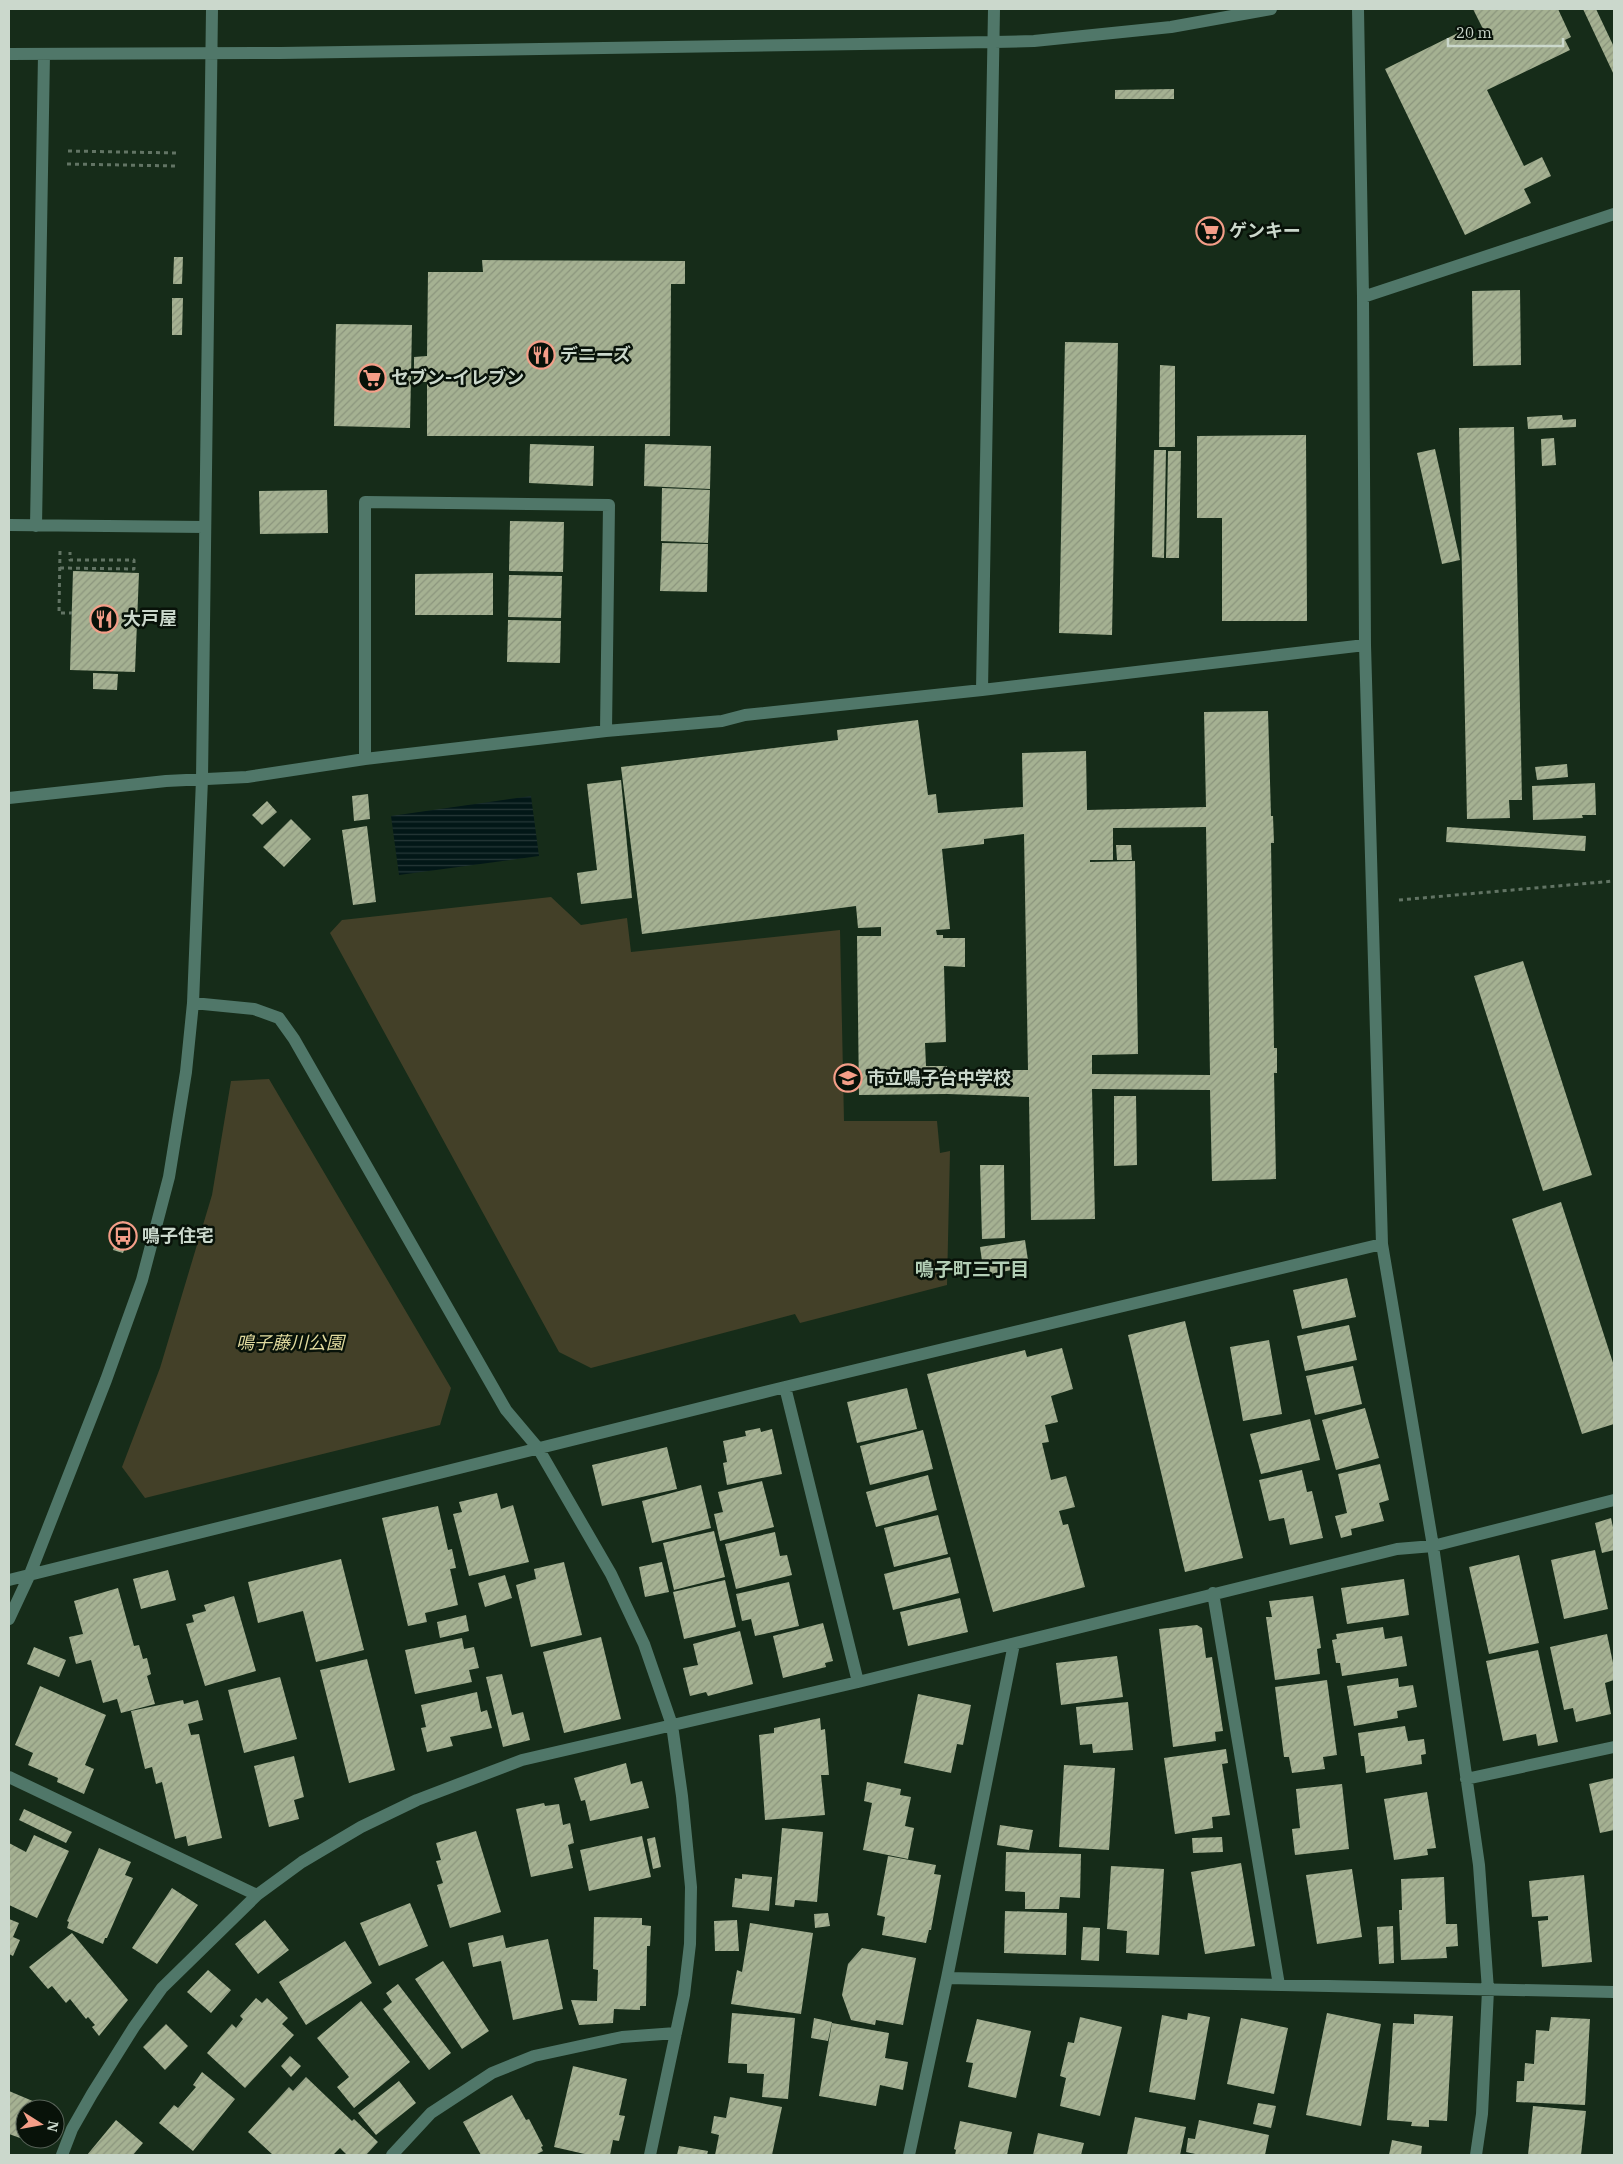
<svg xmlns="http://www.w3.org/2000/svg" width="1623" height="2164" viewBox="0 0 1623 2164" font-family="'IBM Plex Serif','Noto Sans JP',serif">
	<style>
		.green { fill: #434028 }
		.water { fill: url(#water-rules) }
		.building { fill: url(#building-hatch); fill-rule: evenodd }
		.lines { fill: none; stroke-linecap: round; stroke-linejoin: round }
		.path { stroke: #627464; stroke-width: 3; stroke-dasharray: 4 4; stroke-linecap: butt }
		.minor { stroke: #507769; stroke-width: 12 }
		.labels { text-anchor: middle; stroke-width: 5; stroke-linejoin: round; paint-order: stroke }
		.poi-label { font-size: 18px; font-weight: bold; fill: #cbd8cc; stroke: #081209; text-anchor: start }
		.park-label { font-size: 18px; font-style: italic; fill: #e1da9e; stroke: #081209 }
		.neighbourhood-label { font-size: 19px; font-weight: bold; fill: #b3ceb5; stroke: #081209 }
	</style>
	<defs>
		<pattern id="water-rules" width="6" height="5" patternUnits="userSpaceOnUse" patternTransform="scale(1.25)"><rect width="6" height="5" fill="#021717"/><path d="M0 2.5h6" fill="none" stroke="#263838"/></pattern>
		<pattern id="building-hatch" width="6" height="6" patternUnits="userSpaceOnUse" patternTransform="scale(1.25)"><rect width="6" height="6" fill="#a5b192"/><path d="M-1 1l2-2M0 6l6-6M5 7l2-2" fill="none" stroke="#8b957d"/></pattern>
	</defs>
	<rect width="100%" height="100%" fill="#162c19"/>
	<!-- green -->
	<path class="green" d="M551 897 581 925 627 918 631 952 840 930 844 1121H937L940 1153 950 1151 947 1285 800 1323 795 1314 591 1368 559 1352 330 933 342 920Z
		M269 1079 451 1388 440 1425 145 1498 122 1467 160 1368 212 1195 231 1081Z"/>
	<!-- water -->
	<path class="water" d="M531 796 539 856 399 875 391 816Z"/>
	<!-- building -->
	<path class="building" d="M1473 9H1558L1571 37 1565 40 1570 50 1487 90 1524 166 1542 157 1551 176 1524 189 1531 203 1465 235 1385 69 1468 28 1473 39 1485 33Z
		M1583 9H1596L1614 47V75Z
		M1174 89V99H1115V90Z
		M174 257H183L182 284H173Z
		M482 260 685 261V284H671L670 436H427V382H414V357L427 356 428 272H483Z
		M1520 290 1521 365 1473 366 1472 291Z
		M172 298H183L182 335H172Z
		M336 324 412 325 410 428 334 426Z
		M1065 342 1118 343 1112 635 1059 633Z
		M1160 365 1175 366V447H1159Z
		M1562 415 1563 420 1576 419V427L1528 429 1527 417Z
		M1514 427 1522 800H1509L1510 818 1467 819 1459 428Z
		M1306 435 1307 621H1222V518H1197V436Z
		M1554 438 1556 465 1542 466 1541 439Z
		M530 444 594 446 593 486 529 483Z
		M645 444 711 446 710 489 644 486Z
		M1435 449 1460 560 1442 564 1417 453Z
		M1154 450H1166L1164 558 1152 557Z
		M1168 451H1181L1179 558H1166Z
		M662 488 710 490 708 543 661 541Z
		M327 490 328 533 260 534 259 491Z
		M510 521 564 522 563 572 509 571Z
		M662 543 708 544 707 592 660 591Z
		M73 571 139 573 135 672 70 670Z
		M493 573V615H415V574Z
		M509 575 562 576 561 618 508 617Z
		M508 620 561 621 560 663 507 662Z
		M93 673 118 674 117 690 93 689Z
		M1268 711 1271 816H1273L1274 843H1271L1274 1048H1277V1073H1274L1276 1179 1212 1181 1210 1090 1092 1089 1095 1219 1031 1220 1029 1097 947 1094 859 1095 857 936H881V927L858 928 856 906 642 934 621 767 838 740 837 730 918 720 928 795 936 794 938 813 1023 807 1022 753 1086 751 1087 810 1206 807 1204 712ZM1206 827 1210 1075 1092 1074V1055L1138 1054 1135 861 1090 862V860H1113V828ZM1024 834 1028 1070H947V1066H926L925 1043 946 1042 944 966 965 967V938H943V935H937L936 930 950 929 942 849 984 844V839Z
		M1567 764 1568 777 1537 780 1535 767Z
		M621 780 632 898 581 904 577 873 597 870 587 784Z
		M1595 783 1596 815H1582L1583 818 1533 820 1532 786Z
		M368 794 370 819 354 821 352 796Z
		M267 801 277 812 262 825 252 815Z
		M291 819 311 839 284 867 263 847Z
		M367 826 376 902 353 905 342 830Z
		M1447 827 1586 836 1585 851 1446 842Z
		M1116 845H1131L1132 860H1117Z
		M1523 961 1592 1175 1543 1191 1474 976Z
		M1114 1096H1136L1137 1165 1114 1166Z
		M980 1165H1004L1005 1238 982 1239Z
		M1561 1202 1614 1366V1424L1582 1434 1512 1219Z
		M122 1221 133 1225 123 1253 113 1250Z
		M1025 1240 1029 1267 984 1275 980 1247Z
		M1347 1278 1356 1317 1302 1329 1293 1290Z
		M1185 1321 1243 1558 1185 1572 1128 1335Z
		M1349 1325 1357 1360 1305 1371 1297 1336Z
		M1269 1340 1282 1414 1243 1421 1230 1347Z
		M1062 1348 1073 1389 1051 1396 1058 1422 1045 1425 1049 1442 1042 1443 1051 1480 1066 1476 1075 1507 1059 1511 1063 1525 1068 1524 1085 1587 993 1612 927 1374 1025 1350 1027 1357Z
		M1353 1366 1362 1404 1315 1415 1306 1376Z
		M907 1388 917 1429 857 1443 847 1402Z
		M1365 1408 1379 1458 1336 1470 1322 1420Z
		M1310 1419 1320 1460 1261 1474 1250 1434Z
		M760 1428 761 1432 772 1429 782 1474 727 1485 723 1463 727 1462 723 1441 746 1436 745 1431Z
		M923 1430 933 1469 870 1485 860 1446Z
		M667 1447 677 1489 602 1506 592 1465Z
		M1380 1464 1389 1500 1379 1503 1384 1521 1351 1529 1352 1535 1341 1538 1335 1516 1347 1513 1338 1474Z
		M1302 1470 1307 1492 1312 1491 1323 1538 1290 1545 1284 1518 1269 1521 1259 1480Z
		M928 1475 937 1510 876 1527 866 1492Z
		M762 1481 774 1527 720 1541 714 1514 723 1512 718 1492Z
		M701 1485 711 1528 652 1543 642 1501Z
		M497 1493 501 1509 513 1505 529 1562 469 1576 453 1514 462 1512 459 1502Z
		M438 1506 448 1550 452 1549 456 1568 450 1569 458 1605 425 1613 427 1622 408 1626 382 1518Z
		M938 1515 948 1554 894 1567 884 1528Z
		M1611 1518 1614 1532V1550L1602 1553 1595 1523Z
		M714 1531 725 1577 674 1590 663 1543Z
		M775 1532 780 1556 787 1555 792 1575 736 1589 725 1544Z
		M1595 1550 1608 1609 1564 1619 1551 1560Z
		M1519 1555 1539 1643 1489 1654 1469 1567Z
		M950 1557 959 1593 893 1610 884 1574Z
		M341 1559 364 1650 316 1662 303 1611 258 1623 248 1582Z
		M564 1562 582 1635 531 1647 516 1585 536 1579 534 1569Z
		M662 1562 669 1592 645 1597 639 1567Z
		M168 1570 176 1600 141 1609 133 1579Z
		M505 1575 512 1598 485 1607 478 1583Z
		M1404 1579 1409 1615 1347 1624 1341 1588Z
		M725 1580 736 1627 684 1639 673 1592Z
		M789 1582 799 1626 755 1636 751 1619 742 1621 736 1594Z
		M118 1588 134 1646 139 1645 143 1659 147 1658 151 1674 147 1676 155 1704 121 1713 117 1699 103 1703 91 1660 76 1664 69 1637 83 1634 74 1601Z
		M234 1596 256 1671 205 1686 186 1624 194 1622 192 1615 206 1611 204 1605Z
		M1313 1596 1321 1648 1317 1649 1320 1674 1275 1680 1266 1617H1272L1269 1601Z
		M960 1598 968 1632 908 1646 900 1612Z
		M466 1615 469 1631 440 1638 437 1622Z
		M823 1623 833 1661 825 1663 826 1667 783 1678 773 1636Z
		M1197 1625 1202 1628 1206 1658 1212 1657 1223 1731 1215 1732 1216 1741 1173 1747 1159 1629Z
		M1383 1627 1385 1639 1402 1636 1407 1666 1342 1676 1340 1663H1336L1332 1640 1337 1639 1336 1634Z
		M740 1631 753 1684 708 1696 706 1692 690 1696 683 1668 698 1665 693 1644Z
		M1607 1634 1614 1668V1680L1605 1683 1611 1714 1576 1722 1573 1708 1564 1710 1550 1647Z
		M601 1637 621 1719 564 1733 543 1652Z
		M462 1638 464 1649 474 1647 479 1668 469 1670 472 1682 415 1694 405 1650Z
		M34 1647 66 1660 59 1677 27 1664Z
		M1538 1650 1558 1742 1538 1746 1536 1734 1503 1741 1486 1661Z
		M1117 1656 1123 1697 1061 1705 1056 1663Z
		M367 1659 395 1770 349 1783 320 1670Z
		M502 1674 512 1715 523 1712 530 1740 503 1747 486 1677Z
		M280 1677 297 1739 244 1753 228 1690Z
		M1398 1678 1399 1687 1413 1685 1417 1707 1397 1711 1398 1718 1354 1726 1347 1686Z
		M1327 1680 1337 1755 1323 1757 1325 1769 1292 1773 1289 1757H1284L1275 1687Z
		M40 1686 106 1715 85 1765 94 1769 84 1794 57 1782 58 1778 28 1765 33 1753 15 1745Z
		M477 1692 481 1712 487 1710 492 1728 450 1737 453 1746 427 1752 421 1728 426 1727 421 1705Z
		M918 1694 971 1705 963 1745 957 1744 951 1773 904 1763Z
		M183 1700 184 1704 198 1700 203 1720 188 1724 191 1735 199 1734 222 1838 188 1846 186 1836 175 1839 162 1782 156 1784 152 1767 145 1769 131 1711Z
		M1128 1702 1133 1750 1093 1753 1092 1744 1080 1745 1076 1707Z
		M820 1718 821 1730 825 1729 829 1775H821L825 1815 765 1820 759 1735 774 1733V1728Z
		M1405 1726 1408 1741 1424 1739 1426 1754 1421 1755 1422 1764 1366 1773 1364 1756H1361L1358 1733Z
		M1226 1749 1228 1763 1222 1764 1230 1815 1212 1817 1213 1828 1175 1834 1164 1758Z
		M294 1756 304 1797 294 1800 299 1819 269 1827 254 1766Z
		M626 1763 631 1784 642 1781 649 1808 590 1821 585 1800 581 1801 574 1778Z
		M1064 1765 1115 1768 1109 1850 1059 1847Z
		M1614 1778V1830L1600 1833 1589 1784Z
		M867 1782 901 1789 900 1795 911 1797 905 1826 914 1828 908 1859 863 1850 872 1803 864 1801Z
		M1342 1784 1349 1849 1295 1855 1292 1829 1300 1828 1296 1789Z
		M1427 1792 1436 1848 1427 1849 1428 1855 1394 1860 1384 1799Z
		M544 1803 545 1806 559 1804 563 1825 570 1823 574 1843 568 1845 573 1868 531 1877 516 1809Z
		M24 1809 72 1832 66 1843 19 1820Z
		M1000 1825 1033 1830 1029 1850 997 1845Z
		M782 1828 823 1832 817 1902 795 1900 794 1907 775 1905Z
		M476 1831 501 1912 450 1928 437 1885 443 1883 436 1861 441 1860 436 1843Z
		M34 1835 69 1851 37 1918 9 1905V1843L26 1852Z
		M642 1836 651 1877 589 1891 580 1850Z
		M655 1837 661 1867 653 1869 647 1839Z
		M1222 1837 1223 1852 1193 1853 1192 1838Z
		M99 1848 131 1862 125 1875 133 1878 107 1938H105L103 1944 67 1928 69 1922 67 1921Z
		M1006 1852 1081 1854 1080 1898 1060 1897 1059 1909H1025V1892L1005 1891Z
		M888 1856 936 1865 934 1874 941 1875 931 1930H929L926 1943 882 1935 885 1917 877 1915Z
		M1241 1863 1255 1946 1205 1954 1191 1872Z
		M1111 1866 1164 1869 1159 1955 1126 1953 1127 1931 1107 1929Z
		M1352 1869 1362 1937 1317 1944 1306 1875Z
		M742 1874 772 1877 769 1911 732 1907 735 1878 742 1879Z
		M1584 1875 1592 1962 1542 1967 1538 1921 1548 1920V1916L1532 1917 1529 1881Z
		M1444 1877 1446 1924H1457L1458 1946 1446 1947 1447 1958 1401 1960 1399 1910H1402L1401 1879Z
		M172 1888 198 1905 157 1964 132 1948Z
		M410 1903 428 1946 379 1966 360 1923Z
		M1005 1911 1067 1913 1066 1955 1004 1953Z
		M828 1913 830 1926 815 1928 814 1914Z
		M594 1917 642 1918V1925L651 1926 650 1946H647L646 2006H640V2010L614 2009 613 2023 579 2025 571 2000 597 2001 598 1970 593 1969Z
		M9 1919 19 1923 13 1937 20 1940 13 1956 9 1954Z
		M265 1920 289 1950 258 1974 235 1944Z
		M737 1920 739 1951H715L714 1921Z
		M750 1923 813 1933 801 2014 731 2004 737 1970 742 1972Z
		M1393 1926 1394 1963 1379 1964 1377 1927Z
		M1083 1927 1100 1928 1099 1961 1081 1960Z
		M72 1933 128 2000 99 2036 92 2027 95 2025 88 2017 86 2019 70 1999 66 2003 52 1986 48 1989 29 1967Z
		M503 1935 506 1948 548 1939 563 2009 513 2020 501 1961 473 1967 468 1943Z
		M345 1941 372 1983 306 2025 279 1982Z
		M862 1948 916 1958 903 2025 876 2020 875 2025 851 2020 842 1995 848 1964Z
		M443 1961 489 2031 462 2049 415 1979Z
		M208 1970 231 1990 211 2013 187 1992Z
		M398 1984 451 2053 429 2070 383 2009 392 2002 386 1993Z
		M256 1998 262 2003 267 1998 288 2018 282 2024 294 2035 245 2088 207 2053 232 2024 236 2028 243 2019 240 2016Z
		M361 2001 410 2062 354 2108 337 2087 349 2077 317 2038Z
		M732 2013 795 2018 788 2099 762 2097 764 2074 747 2073V2064L728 2063Z
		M1188 2013 1210 2017 1195 2100 1149 2092 1162 2015 1187 2020Z
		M1327 2013 1381 2024 1361 2126 1306 2115Z
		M1414 2014 1453 2016 1447 2121 1429 2120V2127L1411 2126 1412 2122 1387 2120 1393 2023 1414 2024Z
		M1080 2017 1122 2027 1100 2116 1060 2106 1066 2078 1060 2076 1068 2042 1074 2043Z
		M1551 2017 1590 2019 1585 2105 1516 2102 1517 2081H1524L1525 2063 1534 2064 1536 2030 1549 2031Z
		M814 2018 832 2022 828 2041 811 2038Z
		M1241 2018 1288 2028 1274 2094 1227 2084Z
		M977 2019 1031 2031 1016 2098 968 2087 973 2063 966 2062Z
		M832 2023 889 2033 885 2058 908 2062 903 2090 880 2085 876 2106 819 2096Z
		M166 2024 188 2046 165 2070 143 2047Z
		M290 2056 301 2066 291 2077 281 2066Z
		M573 2066 627 2079 619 2115 625 2116 619 2141 613 2140 610 2155H589L554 2147Z
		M202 2072 235 2099 193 2151 159 2123 174 2105 178 2108 196 2087 193 2085Z
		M306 2077 352 2121 354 2119 378 2142 366 2155H347L340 2148 333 2155H273L248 2132 289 2087 293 2091Z
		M399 2081 416 2103 376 2135 358 2113Z
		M9 2091 35 2102 32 2109H25V2126L20 2138 9 2134Z
		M512 2095 526 2120 529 2119 543 2146 541 2147 543 2151 535 2155H481L463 2122Z
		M730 2097 782 2107 772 2155H715L719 2135 711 2133 714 2116 726 2118Z
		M1258 2103 1276 2106 1271 2128 1253 2124Z
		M1533 2106 1586 2111 1581 2155H1528Z
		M1135 2117 1186 2127 1180 2155H1127Z
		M116 2120 143 2143 133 2155H87Z
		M1199 2120 1269 2135 1265 2155H1200L1186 2152 1188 2138 1195 2139Z
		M960 2121 1012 2132 1007 2155H955L956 2150 954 2149Z
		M1038 2133 1084 2143 1081 2155H1033Z
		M1392 2140 1422 2146 1421 2155H1389Z
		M679 2146 708 2151 707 2155H677Z"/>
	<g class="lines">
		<!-- path -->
		<path class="path" d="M68 151 177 153
			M67 164 177 166
			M60 551 59 613H72
			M60 568 134 569V560H70V552
			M1399 900 1614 881"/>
		<!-- minor -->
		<path class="minor" d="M1358 9 1363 297 1365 645 1382 1244 1433 1546 1479 1865 1488 1990 1482 2114 1476 2155
			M9 54 280 53 994 42 1034 41 1171 27 1271 9
			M1363 297 1614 214
			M9 525 205 527
			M36 526 44 54
			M982 690 994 9
			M365 759V502L609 505 606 731
			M9 798 166 781 247 777 365 759 606 731 722 721 745 715 982 690 1365 645
			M193 1003 254 1009 279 1018 294 1039 506 1410 538 1448 611 1574 644 1644 672 1725 682 1796 691 1887 690 1944 684 1995 650 2155
			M785 1387 858 1682
			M9 1580 785 1387 1382 1244
			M1213 1593 1279 1985
			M9 1619 30 1574 106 1380 142 1280 169 1177 186 1072 193 1003 202 779 212 9
			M9 1777 257 1895
			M1466 1779 1614 1747
			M947 1978 1614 1992
			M62 2155 72 2129 92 2094 134 2027 162 1988 257 1895 302 1862 361 1827 417 1800 522 1760 858 1682 1397 1549 1433 1546 1614 1500
			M392 2155 431 2113 492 2073 534 2056 622 2037 676 2033
			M909 2155 947 1978 1014 1644"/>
	</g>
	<!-- icons -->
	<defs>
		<g id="supermarket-ring" transform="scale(1.4375)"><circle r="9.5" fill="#081209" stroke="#f49e88" stroke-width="1.5"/><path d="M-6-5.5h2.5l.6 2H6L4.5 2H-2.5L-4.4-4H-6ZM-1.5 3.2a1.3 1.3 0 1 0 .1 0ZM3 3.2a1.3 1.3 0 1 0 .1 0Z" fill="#f49e88"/></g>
		<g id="restaurant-ring" transform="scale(1.4375)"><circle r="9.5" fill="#081209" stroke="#f49e88" stroke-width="1.5"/><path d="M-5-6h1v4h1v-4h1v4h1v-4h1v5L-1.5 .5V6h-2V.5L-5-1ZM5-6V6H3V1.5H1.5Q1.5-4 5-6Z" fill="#f49e88"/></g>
		<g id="school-ring" transform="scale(1.4375)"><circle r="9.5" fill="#081209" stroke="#f49e88" stroke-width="1.5"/><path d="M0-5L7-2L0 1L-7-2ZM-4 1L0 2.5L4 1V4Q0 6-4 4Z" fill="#f49e88"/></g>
		<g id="bus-ring" transform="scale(1.4375)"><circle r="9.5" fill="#081209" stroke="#f49e88" stroke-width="1.5"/><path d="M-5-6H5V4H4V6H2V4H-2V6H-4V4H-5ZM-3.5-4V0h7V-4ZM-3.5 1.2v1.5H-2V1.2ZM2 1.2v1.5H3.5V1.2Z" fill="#f49e88"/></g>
	</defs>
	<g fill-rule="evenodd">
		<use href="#supermarket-ring" x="1210" y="231"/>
		<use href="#restaurant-ring" x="541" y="355"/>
		<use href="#supermarket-ring" x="372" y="378"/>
		<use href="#restaurant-ring" x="104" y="619"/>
		<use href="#school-ring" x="848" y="1078"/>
		<use href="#bus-ring" x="123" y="1236"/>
	</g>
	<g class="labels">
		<!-- poi labels -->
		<g class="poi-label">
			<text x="1229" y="237">ゲンキー</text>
			<text x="560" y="361">デニーズ</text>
			<text x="391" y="384">セブン-イレブン</text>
			<text x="123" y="625">大戸屋</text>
			<text x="867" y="1084">市立鳴子台中学校</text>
			<text x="142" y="1242">鳴子住宅</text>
		</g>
		<!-- park labels -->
		<g class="park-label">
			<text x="290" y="1349">鳴子藤川公園</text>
		</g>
		<!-- neighbourhood labels -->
		<g class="neighbourhood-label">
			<text x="972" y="1276">鳴子町三丁目</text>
		</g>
	</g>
	<!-- border -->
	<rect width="1623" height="2164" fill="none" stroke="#cbd8cc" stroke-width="20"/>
	<!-- north arrow -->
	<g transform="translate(40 2124) rotate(101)"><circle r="24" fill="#081209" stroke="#566157"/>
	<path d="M0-4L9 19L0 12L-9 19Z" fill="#f49e88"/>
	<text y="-8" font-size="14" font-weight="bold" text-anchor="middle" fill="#cbd8cc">N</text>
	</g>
	<!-- scale -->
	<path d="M1448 38v8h115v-8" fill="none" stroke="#cbd8cc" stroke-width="2.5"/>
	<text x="1456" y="38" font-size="15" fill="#cbd8cc" stroke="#081209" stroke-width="4" paint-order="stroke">20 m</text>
</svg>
